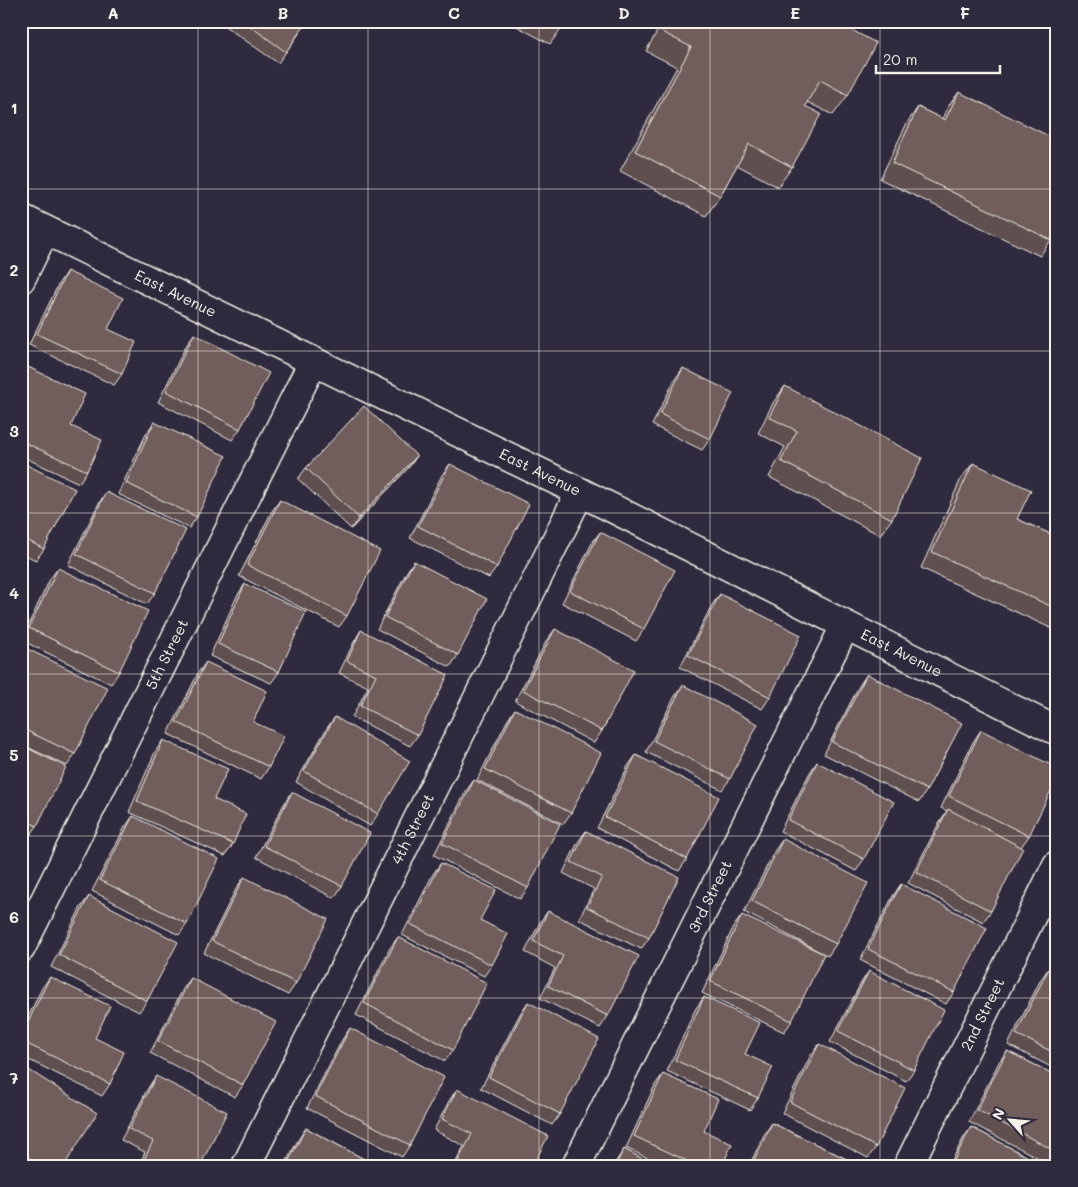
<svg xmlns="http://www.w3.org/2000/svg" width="1078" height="1187" viewBox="0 0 1078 1187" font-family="Mali,sans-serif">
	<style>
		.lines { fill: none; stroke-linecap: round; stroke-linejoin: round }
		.street-casing { stroke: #f4f1e8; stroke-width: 31 }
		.street { stroke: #2f2a3d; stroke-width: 28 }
		.wall { fill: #5f504f; stroke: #f4f1e8 }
		.shaded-wall { fill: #4e4140; stroke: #f4f1e8 }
		.building { fill: #6f5d5c; stroke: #f4f1e8 }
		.grid { fill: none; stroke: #f4f1e8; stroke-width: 1; stroke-opacity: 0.55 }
		.labels { text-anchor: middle; stroke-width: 4.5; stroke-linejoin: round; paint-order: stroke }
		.street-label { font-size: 15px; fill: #f4f1e8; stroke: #2f2a3d }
		.neatline { fill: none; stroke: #f4f1e8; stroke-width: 2 }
		.grid-label { font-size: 16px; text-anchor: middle; font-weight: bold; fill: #f4f1e8 }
	</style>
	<rect width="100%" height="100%" fill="#2f2a3d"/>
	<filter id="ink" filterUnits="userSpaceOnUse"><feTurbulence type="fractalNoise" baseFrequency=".02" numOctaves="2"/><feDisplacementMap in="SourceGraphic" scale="10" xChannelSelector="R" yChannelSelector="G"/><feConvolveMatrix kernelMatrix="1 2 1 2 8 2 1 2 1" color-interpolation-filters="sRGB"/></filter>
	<g filter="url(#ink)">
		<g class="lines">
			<!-- street casing -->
			<g class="street-casing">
				<g id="street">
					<path id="s1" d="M21 218 580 492 1057 731"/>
					<path d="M21 279 45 230"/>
					<path id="s2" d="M21 948 313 362"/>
					<path id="s3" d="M246 1166 580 492"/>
					<path id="s4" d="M576 1166 845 626"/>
					<path id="s5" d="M908 1166 1057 865"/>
				</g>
			</g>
			<!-- street -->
			<use href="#street" class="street"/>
		</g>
		<!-- wall -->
		<path class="wall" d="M230 21H308L278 63 226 27Z
			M507 21H565L562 27 550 44Z
			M663 21H835L848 95 833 115 807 102 805 106 792 167 778 187 737 165 720 196 706 216 620 171 677 67 646 51Z
			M959 92 1051 240 1040 256 880 179 907 123 918 107 942 119 947 108Z
			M67 271 108 329 122 374 114 385 29 345 59 283Z
			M194 334 240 429 232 440 158 402 186 346Z
			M24 365 71 426 87 471 79 483 21 456V368Z
			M683 368 710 439 702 450 652 425 675 379Z
			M785 386 892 519 880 535 769 477 785 447 758 433 773 403Z
			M154 422 197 517 189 528 118 494 146 434Z
			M417 456 409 467 351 529 298 479 306 468Z
			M21 462 44 549 36 560 21 553Z
			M973 463 1017 519 1057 537V631L921 568 961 479Z
			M450 464 497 567 489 578 410 538 442 475Z
			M106 492 155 593 147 604 68 565 99 503Z
			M280 500 347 616 339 627 239 576 272 511Z
			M600 532 644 629 636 641 562 603 592 543Z
			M414 561 458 655 450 667 377 629 406 573Z
			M58 568 119 672 111 684 21 640 50 579Z
			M245 584 279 672 271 683 210 656 237 596Z
			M720 594 770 697 762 709 680 667 712 605Z
			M555 629 602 731 594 743 515 701 547 640Z
			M361 630 418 735 410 746 352 717 368 687 339 673 354 642Z
			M21 646 75 754 67 766 21 744Z
			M206 662 253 722 269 767 261 779 168 734 198 673Z
			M867 674 927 790 919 802 824 754 859 686Z
			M683 685 730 779 722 790 646 752 675 696Z
			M515 709 571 813 563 824 477 780 507 721Z
			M335 717 378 814 370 826 296 782 327 728Z
			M981 730 1029 836 1021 847 991 911 983 922 908 883 940 821 947 811 941 808 973 742Z
			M163 740 214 799 233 844 225 856 129 812 155 752Z
			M21 745 37 826 29 837 21 834Z
			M636 755 687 859 679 871 597 828 628 766Z
			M817 762 864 859 856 871 780 831 809 774Z
			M474 780 528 888 520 899 434 855 466 791Z
			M292 792 342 886 334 898 256 857 284 804Z
			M133 816 187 924 179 935 92 891 125 827Z
			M586 831 649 938 641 949 579 919 594 889 563 873 578 842Z
			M783 839 836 944 828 956 744 912 775 850Z
			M441 863 480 920 492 965 484 976 402 935 433 874Z
			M244 877 296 983 288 995 204 953 236 889Z
			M901 884 954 992 946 1004 860 960 893 896Z
			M89 896 147 1001 139 1012 51 967 81 907Z
			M548 911 608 1016 600 1028 540 998 555 968 525 952 540 922Z
			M742 915 792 1021 784 1032 702 993 734 926Z
			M398 937 453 1050 445 1061 356 1015 390 948Z
			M1057 949V968L1050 964Z
			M1049 968 1057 972V1070L1008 1045 1041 979Z
			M869 971 914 1070 906 1081 830 1042 861 983Z
			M50 977 95 1038 110 1084 102 1096 21 1056V1031L42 988Z
			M191 978 243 1085 235 1097 150 1053 183 989Z
			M704 997 745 1054 758 1098 750 1110 667 1071 696 1008Z
			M528 1002 560 1114 552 1125 481 1088 520 1014Z
			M350 1028 410 1145 402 1157 307 1108 342 1040Z
			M819 1044 876 1147 868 1158 782 1113 811 1055Z
			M1007 1051 1057 1076V1154L1050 1164 969 1122 999 1062Z
			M21 1065 64 1166H21Z
			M663 1074 704 1131 722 1166H665L626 1148 655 1085Z
			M156 1076 200 1166H139L145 1152 121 1140 148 1088Z
			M457 1089 533 1166H454L464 1146 434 1130 449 1101Z
			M772 1123 861 1166H749L764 1135Z
			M971 1127 1045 1166H949L963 1139Z
			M306 1128 377 1166H284L298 1140Z
			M624 1149 656 1166H613Z"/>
		<!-- shaded-wall -->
		<path class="shaded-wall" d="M417 456 409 467 351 529 359 518Z"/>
		<!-- building -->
		<path class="building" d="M243 21H307L286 52Z
			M550 21H565L562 27Z
			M666 21H835L876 43 848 95 820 80 805 106 821 114 792 167 749 144 720 196 635 151 691 47 660 31Z
			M959 92 1057 140V229L1051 240 892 163 918 107 945 120Z
			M67 271 123 298 108 329 136 342 122 374 37 334Z
			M194 334 269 373 240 429 166 391Z
			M24 365 85 394 71 426 102 440 87 471 21 441V370Z
			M683 368 733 393 710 439 660 414Z
			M785 386 922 458 892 519 781 461 797 431 769 417Z
			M364 406 417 456 359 518 306 468Z
			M154 422 226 456 197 517 126 483Z
			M21 462 75 489 44 549 21 537Z
			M973 463 1031 490 1017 519 1057 537V609L932 552Z
			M450 464 529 504 497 567 418 526Z
			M106 492 186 530 155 593 76 554Z
			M280 500 380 551 347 616 247 565Z
			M600 532 675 570 644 629 570 591Z
			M414 561 487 599 458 655 385 617Z
			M58 568 148 611 119 672 29 628Z
			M245 584 306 612 279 672 218 644Z
			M720 594 801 635 770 697 688 655Z
			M555 629 634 670 602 731 523 690Z
			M361 630 448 675 418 735 360 706 376 675 347 661Z
			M21 646 108 688 75 754 21 728Z
			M206 662 267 691 253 722 284 736 269 767 176 722Z
			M867 674 962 723 927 790 832 742Z
			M683 685 758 724 730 779 654 741Z
			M515 709 601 753 571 813 485 769Z
			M335 717 410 761 378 814 304 771Z
			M981 730 1057 768V778L1029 836 949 796Z
			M163 740 228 769 214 799 246 814 233 844 137 801Z
			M21 745 66 767 37 826 21 818Z
			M636 755 719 797 687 859 605 817Z
			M817 762 894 802 864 859 788 820Z
			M474 780 560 824 528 888 442 843Z
			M292 792 370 833 342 886 264 846Z
			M948 809 1023 848 991 911 916 872Z
			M133 816 219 859 187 924 100 880Z
			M586 831 679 877 649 938 587 907 602 877 571 862Z
			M783 839 868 883 836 944 752 901Z
			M21 855 25 858 21 864Z
			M441 863 496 890 480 920 508 934 492 965 410 924Z
			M244 877 328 919 296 983 212 941Z
			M901 884 987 928 954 992 868 949Z
			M89 896 178 942 147 1001 59 955Z
			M548 911 639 956 608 1016 548 986 563 956 533 941Z
			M742 915 824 954 792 1021 710 981Z
			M398 937 487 983 453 1050 364 1003Z
			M1049 968 1057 972V1054L1016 1034Z
			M869 971 944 1010 914 1070 838 1031Z
			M50 977 110 1006 95 1038 124 1052 110 1084 21 1041V1036Z
			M191 978 276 1022 243 1085 158 1041Z
			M704 997 760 1023 745 1054 773 1067 758 1098 675 1060Z
			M528 1002 599 1039 560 1114 489 1077Z
			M350 1028 444 1077 410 1145 315 1096Z
			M819 1044 905 1088 876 1147 790 1102Z
			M1007 1051 1057 1076V1152L977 1110Z
			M21 1065 97 1113 64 1166H42L21 1153Z
			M663 1074 718 1099 704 1131 732 1144 722 1166H698L634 1136Z
			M156 1076 227 1112 200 1166H141L153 1141 129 1129Z
			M457 1089 548 1136 533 1166H462L457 1163 472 1134 442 1119Z
			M772 1123 861 1166H751Z
			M971 1127 1045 1166H951Z
			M306 1128 377 1166H286Z
			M624 1149 656 1166H615Z"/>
	</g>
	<!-- grid -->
	<path class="grid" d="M198 21V1166M368 21V1166M539 21V1166M710 21V1166M880 21V1166M21 189H1057M21 351H1057M21 513H1057M21 674H1057M21 836H1057M21 998H1057"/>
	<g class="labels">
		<!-- street labels -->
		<g class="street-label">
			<text dy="5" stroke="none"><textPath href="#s1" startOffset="172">East Avenue</textPath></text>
			<text dy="5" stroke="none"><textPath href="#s1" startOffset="578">East Avenue</textPath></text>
			<text dy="5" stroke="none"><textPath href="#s1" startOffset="982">East Avenue</textPath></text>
			<text dy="5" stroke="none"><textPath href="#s2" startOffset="328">5th Street</textPath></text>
			<text dy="5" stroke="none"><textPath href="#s3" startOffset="376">4th Street</textPath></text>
			<text dy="5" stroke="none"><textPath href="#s4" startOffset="301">3rd Street</textPath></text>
			<text dy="5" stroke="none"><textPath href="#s5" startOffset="169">2nd Street</textPath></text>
		</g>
	</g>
	<!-- margin -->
	<rect width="1078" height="1187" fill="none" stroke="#2f2a3d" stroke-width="55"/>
	<!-- north arrow -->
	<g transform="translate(1010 1120) rotate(297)" stroke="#2f2a3d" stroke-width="4" paint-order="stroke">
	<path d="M0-4L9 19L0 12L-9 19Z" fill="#f4f1e8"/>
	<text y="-8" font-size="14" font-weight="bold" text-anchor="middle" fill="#f4f1e8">N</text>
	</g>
	<!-- scale -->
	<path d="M876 65v8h124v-8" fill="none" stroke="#f4f1e8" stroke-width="2.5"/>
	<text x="883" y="65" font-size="15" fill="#f4f1e8" stroke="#2f2a3d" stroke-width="4" paint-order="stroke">20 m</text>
	<rect x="28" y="28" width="1022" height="1132" class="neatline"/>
	<g class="grid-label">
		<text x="113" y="19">A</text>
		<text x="283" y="19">B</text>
		<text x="454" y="19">C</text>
		<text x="624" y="19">D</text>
		<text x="795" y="19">E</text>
		<text x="965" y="19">F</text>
		<text x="14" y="114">1</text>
		<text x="14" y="276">2</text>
		<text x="14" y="437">3</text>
		<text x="14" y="599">4</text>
		<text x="14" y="761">5</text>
		<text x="14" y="923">6</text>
		<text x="14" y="1084">7</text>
	</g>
</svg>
